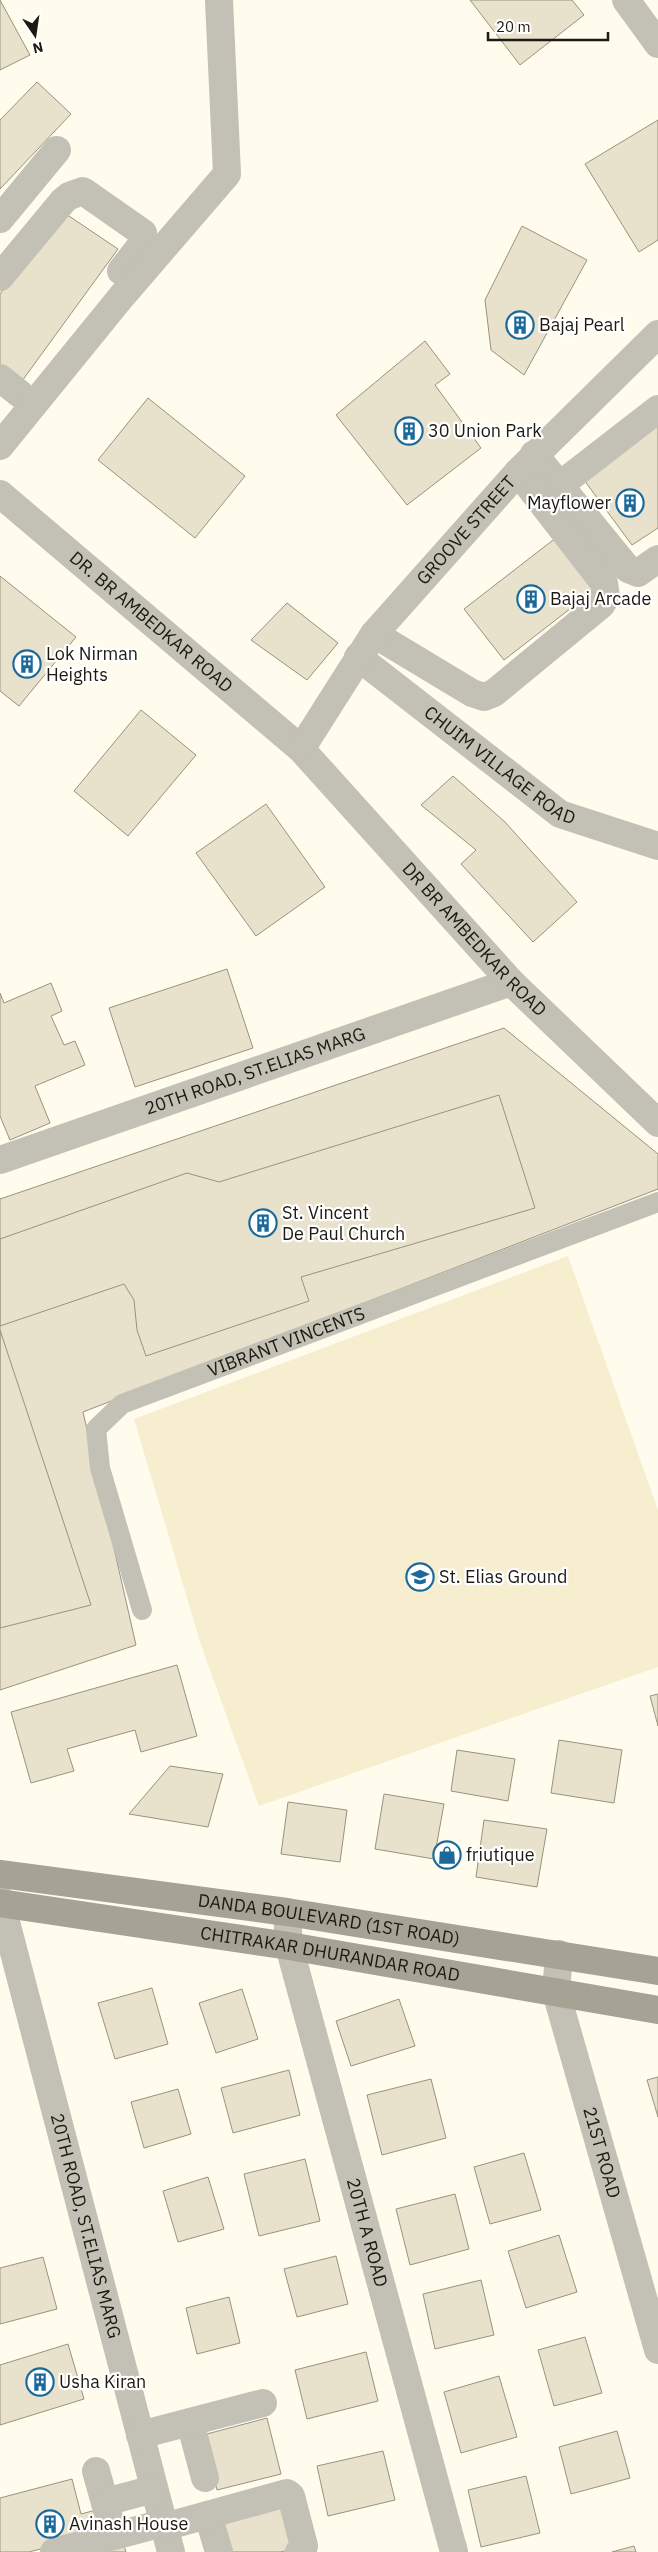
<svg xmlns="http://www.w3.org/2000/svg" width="658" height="2552" viewBox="0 0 658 2552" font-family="'IBM Plex Sans',sans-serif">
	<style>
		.built { fill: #f7eed0 }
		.building { fill: #e8e1cb; stroke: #99937e }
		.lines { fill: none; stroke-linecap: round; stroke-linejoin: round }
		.service { stroke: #c3c0b6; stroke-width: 20 }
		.minor { stroke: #c3c0b6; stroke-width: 28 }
		.tertiary { stroke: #c3c0b6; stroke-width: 28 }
		.secondary { stroke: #a7a394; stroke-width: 28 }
		.labels { text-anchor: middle; stroke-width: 4.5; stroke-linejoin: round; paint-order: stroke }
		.poi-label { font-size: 18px; fill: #1c1a12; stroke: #fff; text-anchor: start }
		.street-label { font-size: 18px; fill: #1c1a12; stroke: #fff }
	</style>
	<rect width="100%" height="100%" fill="#fffbed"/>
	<!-- built -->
	<path class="built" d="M568 1256 658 1510V1667L259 1806 201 1645 134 1419Z"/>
	<!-- building -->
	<path class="building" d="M0 0 30 55 0 70Z
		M470 0H572L584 15 520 65Z
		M37 82 71 114 0 189V120Z
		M658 120V240L639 252 585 164Z
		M63 212 118 249 22 381 0 366V294Z
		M522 226 587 260 524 375 491 350 485 300Z
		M425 341 450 374 435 385 481 448 407 505 336 415Z
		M148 398 245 476 195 538 98 460Z
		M658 425V528L632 545 584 480Z
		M557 537 597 588 504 660 464 609Z
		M0 576 76 637 19 706 0 691Z
		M287 603 338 643 307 680 251 640Z
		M141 710 196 755 128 836 74 791Z
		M453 776 505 822 577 902 533 942 461 864 476 850 421 805Z
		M266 804 325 887 256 936 196 853Z
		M227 969 253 1048 135 1087 109 1008Z
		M51 983 62 1011 51 1016 64 1045 75 1041 85 1065 35 1086 50 1123 10 1140 0 1116V993L4 1003Z
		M504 1028 658 1154V1189L83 1412 136 1645 0 1690V1199Z
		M499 1095 535 1208 301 1277 309 1301 146 1356 137 1330 134 1300 124 1284 0 1326V1239L187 1173 219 1182Z
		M0 1330 91 1605 0 1628Z
		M177 1665 197 1736 141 1752 135 1730 67 1749 74 1771 31 1783 11 1712Z
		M658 1694V1726L650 1696Z
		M559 1740 622 1750 614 1803 551 1793Z
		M457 1750 515 1759 508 1801 451 1791Z
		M170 1766 223 1774 208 1827 129 1814Z
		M384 1794 444 1804 434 1859 375 1849Z
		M288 1802 347 1810 340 1862 281 1854Z
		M484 1820 547 1829 537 1887 476 1877Z
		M152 1988 168 2044 115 2059 98 2003Z
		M242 1989 258 2039 216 2053 199 2003Z
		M399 1999 415 2046 351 2066 336 2021Z
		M289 2070 300 2115 233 2133 221 2088Z
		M658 2077V2117L647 2080Z
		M431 2079 446 2138 382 2155 367 2095Z
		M178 2089 191 2134 144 2148 131 2102Z
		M524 2153 541 2210 490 2224 474 2167Z
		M305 2159 320 2221 259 2236 244 2174Z
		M208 2177 224 2229 178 2242 163 2191Z
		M455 2194 469 2249 410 2265 396 2209Z
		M559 2235 577 2292 526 2308 508 2251Z
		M336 2256 348 2304 297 2317 284 2269Z
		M43 2257 57 2309 0 2324V2268Z
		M481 2280 494 2335 435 2349 423 2294Z
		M229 2297 240 2343 197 2354 186 2308Z
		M585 2337 602 2393 554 2406 538 2350Z
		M68 2344 84 2399 0 2425V2365Z
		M366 2352 378 2401 307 2419 295 2370Z
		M499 2376 517 2437 461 2453 444 2392Z
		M267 2418 281 2474 217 2490 203 2435Z
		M617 2431 630 2478 571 2494 559 2447Z
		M383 2451 395 2500 328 2516 317 2466Z
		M526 2476 540 2533 481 2547 468 2490Z
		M72 2479 81 2514 96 2510 102 2533 29 2552H0V2498Z
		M285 2496 299 2547 281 2552H226L216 2515Z
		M123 2542 126 2552H90Z
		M634 2546 636 2552H612Z"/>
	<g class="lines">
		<!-- service -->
		<path class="service" id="s1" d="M142 1610 100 1468 96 1429 122 1404 658 1202"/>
		<!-- minor -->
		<g class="minor">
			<path d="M626 0 658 44"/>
			<path d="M0 219 57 150"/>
			<path d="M0 277 63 201 69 196 83 191 143 233V243L121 271"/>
			<path d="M0 378 20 394"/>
			<path d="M0 446 122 296 227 174 219 0"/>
			<path d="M534 454 628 569 638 573 658 559"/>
			<path d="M560 485 658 409"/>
			<path d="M374 634 472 693 484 697 494 693 601 605 606 597 604 583 518 472"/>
			<path id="s2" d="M358 657 560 814 658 846"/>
			<path id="s3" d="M0 1160 511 982"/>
			<path id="s4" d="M0 1899 171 2552"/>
			<path id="s5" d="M287 1912 289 1946 454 2552"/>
			<path id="s6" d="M559 1954 556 1992 658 2350"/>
			<path d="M190 2422 205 2478"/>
			<path d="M140 2435 263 2403"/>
			<path d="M96 2471 114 2535"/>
			<path d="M105 2502 154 2489"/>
			<path d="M208 2515 219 2552"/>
			<path d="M164 2527 287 2493 291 2496 304 2546 303 2550 299 2552"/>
			<path d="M54 2552 163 2523"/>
		</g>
		<!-- tertiary -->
		<g class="tertiary">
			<path id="s7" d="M0 494 301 749 511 982 658 1123"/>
			<path id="s8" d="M301 749 374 634 518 472 658 334"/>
		</g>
		<!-- secondary -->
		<g class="secondary">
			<path id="s9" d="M0 1874 287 1912 658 1971"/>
			<path id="s10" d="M0 1903 289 1946 658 2010"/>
		</g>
	</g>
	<!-- icons -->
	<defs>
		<g id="building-ring" transform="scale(1.4375)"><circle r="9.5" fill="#fff" stroke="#1b699b" stroke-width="1.5"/><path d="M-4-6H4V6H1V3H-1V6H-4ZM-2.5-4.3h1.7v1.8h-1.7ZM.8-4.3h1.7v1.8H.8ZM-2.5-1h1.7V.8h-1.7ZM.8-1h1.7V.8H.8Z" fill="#1b699b"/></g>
		<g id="school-ring" transform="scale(1.4375)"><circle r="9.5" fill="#fff" stroke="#1b699b" stroke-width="1.5"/><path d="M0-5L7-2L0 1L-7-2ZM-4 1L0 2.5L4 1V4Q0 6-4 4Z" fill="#1b699b"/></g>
		<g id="shop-ring" transform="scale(1.4375)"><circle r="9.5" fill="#fff" stroke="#1b699b" stroke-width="1.5"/><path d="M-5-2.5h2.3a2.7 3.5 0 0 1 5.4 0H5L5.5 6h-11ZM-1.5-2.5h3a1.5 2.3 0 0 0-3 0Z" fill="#1b699b"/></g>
	</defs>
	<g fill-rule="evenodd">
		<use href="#building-ring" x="520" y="325"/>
		<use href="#building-ring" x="409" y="431"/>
		<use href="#building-ring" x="630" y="503"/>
		<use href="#building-ring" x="531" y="599"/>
		<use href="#building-ring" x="27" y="664"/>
		<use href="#building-ring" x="263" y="1223"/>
		<use href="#school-ring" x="420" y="1577"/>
		<use href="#shop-ring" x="447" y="1855"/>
		<use href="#building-ring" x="40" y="2382"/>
		<use href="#building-ring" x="50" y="2524"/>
	</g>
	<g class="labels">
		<!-- poi labels -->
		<g class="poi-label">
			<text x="539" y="331">Bajaj Pearl</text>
			<text x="428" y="437">30 Union Park</text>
			<text x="611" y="509" text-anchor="end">Mayflower</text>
			<text x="550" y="605">Bajaj Arcade</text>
			<text x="46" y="660">Lok Nirman<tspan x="46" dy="21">Heights</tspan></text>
			<text x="282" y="1219">St. Vincent<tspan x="282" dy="21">De Paul Church</tspan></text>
			<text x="439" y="1583">St. Elias Ground</text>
			<text x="466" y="1861">friutique</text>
			<text x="59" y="2388">Usha Kiran</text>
			<text x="69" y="2530">Avinash House</text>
		</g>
		<!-- street labels -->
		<g class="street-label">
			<text dy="6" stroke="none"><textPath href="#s8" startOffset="275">GROOVE STREET</textPath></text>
			<text dy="6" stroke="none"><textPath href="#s7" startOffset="198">DR. BR AMBEDKAR ROAD</textPath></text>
			<text dy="6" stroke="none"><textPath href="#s2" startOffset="179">CHUIM VILLAGE ROAD</textPath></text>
			<text dy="6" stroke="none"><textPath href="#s7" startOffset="652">DR BR AMBEDKAR ROAD</textPath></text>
			<text dy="6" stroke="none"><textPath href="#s3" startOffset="270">20TH ROAD, ST.ELIAS MARG</textPath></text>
			<text dy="6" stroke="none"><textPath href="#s1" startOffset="399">VIBRANT VINCENTS</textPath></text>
			<text dy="6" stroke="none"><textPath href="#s9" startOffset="332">DANDA BOULEVARD (1ST ROAD)</textPath></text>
			<text dy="6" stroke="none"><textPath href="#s10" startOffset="334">CHITRAKAR DHURANDAR ROAD</textPath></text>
			<text dy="6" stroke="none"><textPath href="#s6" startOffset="205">21ST ROAD</textPath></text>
			<text dy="6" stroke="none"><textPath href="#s4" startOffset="338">20TH ROAD, ST.ELIAS MARG</textPath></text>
			<text dy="6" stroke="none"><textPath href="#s5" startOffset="331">20TH A ROAD</textPath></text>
		</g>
	</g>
	<!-- north arrow -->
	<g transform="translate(35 35) rotate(167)" stroke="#ffffff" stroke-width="4" paint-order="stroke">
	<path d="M0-4L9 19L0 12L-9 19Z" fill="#1c1a12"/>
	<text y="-8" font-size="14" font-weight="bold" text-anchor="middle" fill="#1c1a12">N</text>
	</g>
	<!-- scale -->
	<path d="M488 32v8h120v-8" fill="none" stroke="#1c1a12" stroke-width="2.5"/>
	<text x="496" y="32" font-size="15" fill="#1c1a12" stroke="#ffffff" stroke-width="4" paint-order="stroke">20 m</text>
</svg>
